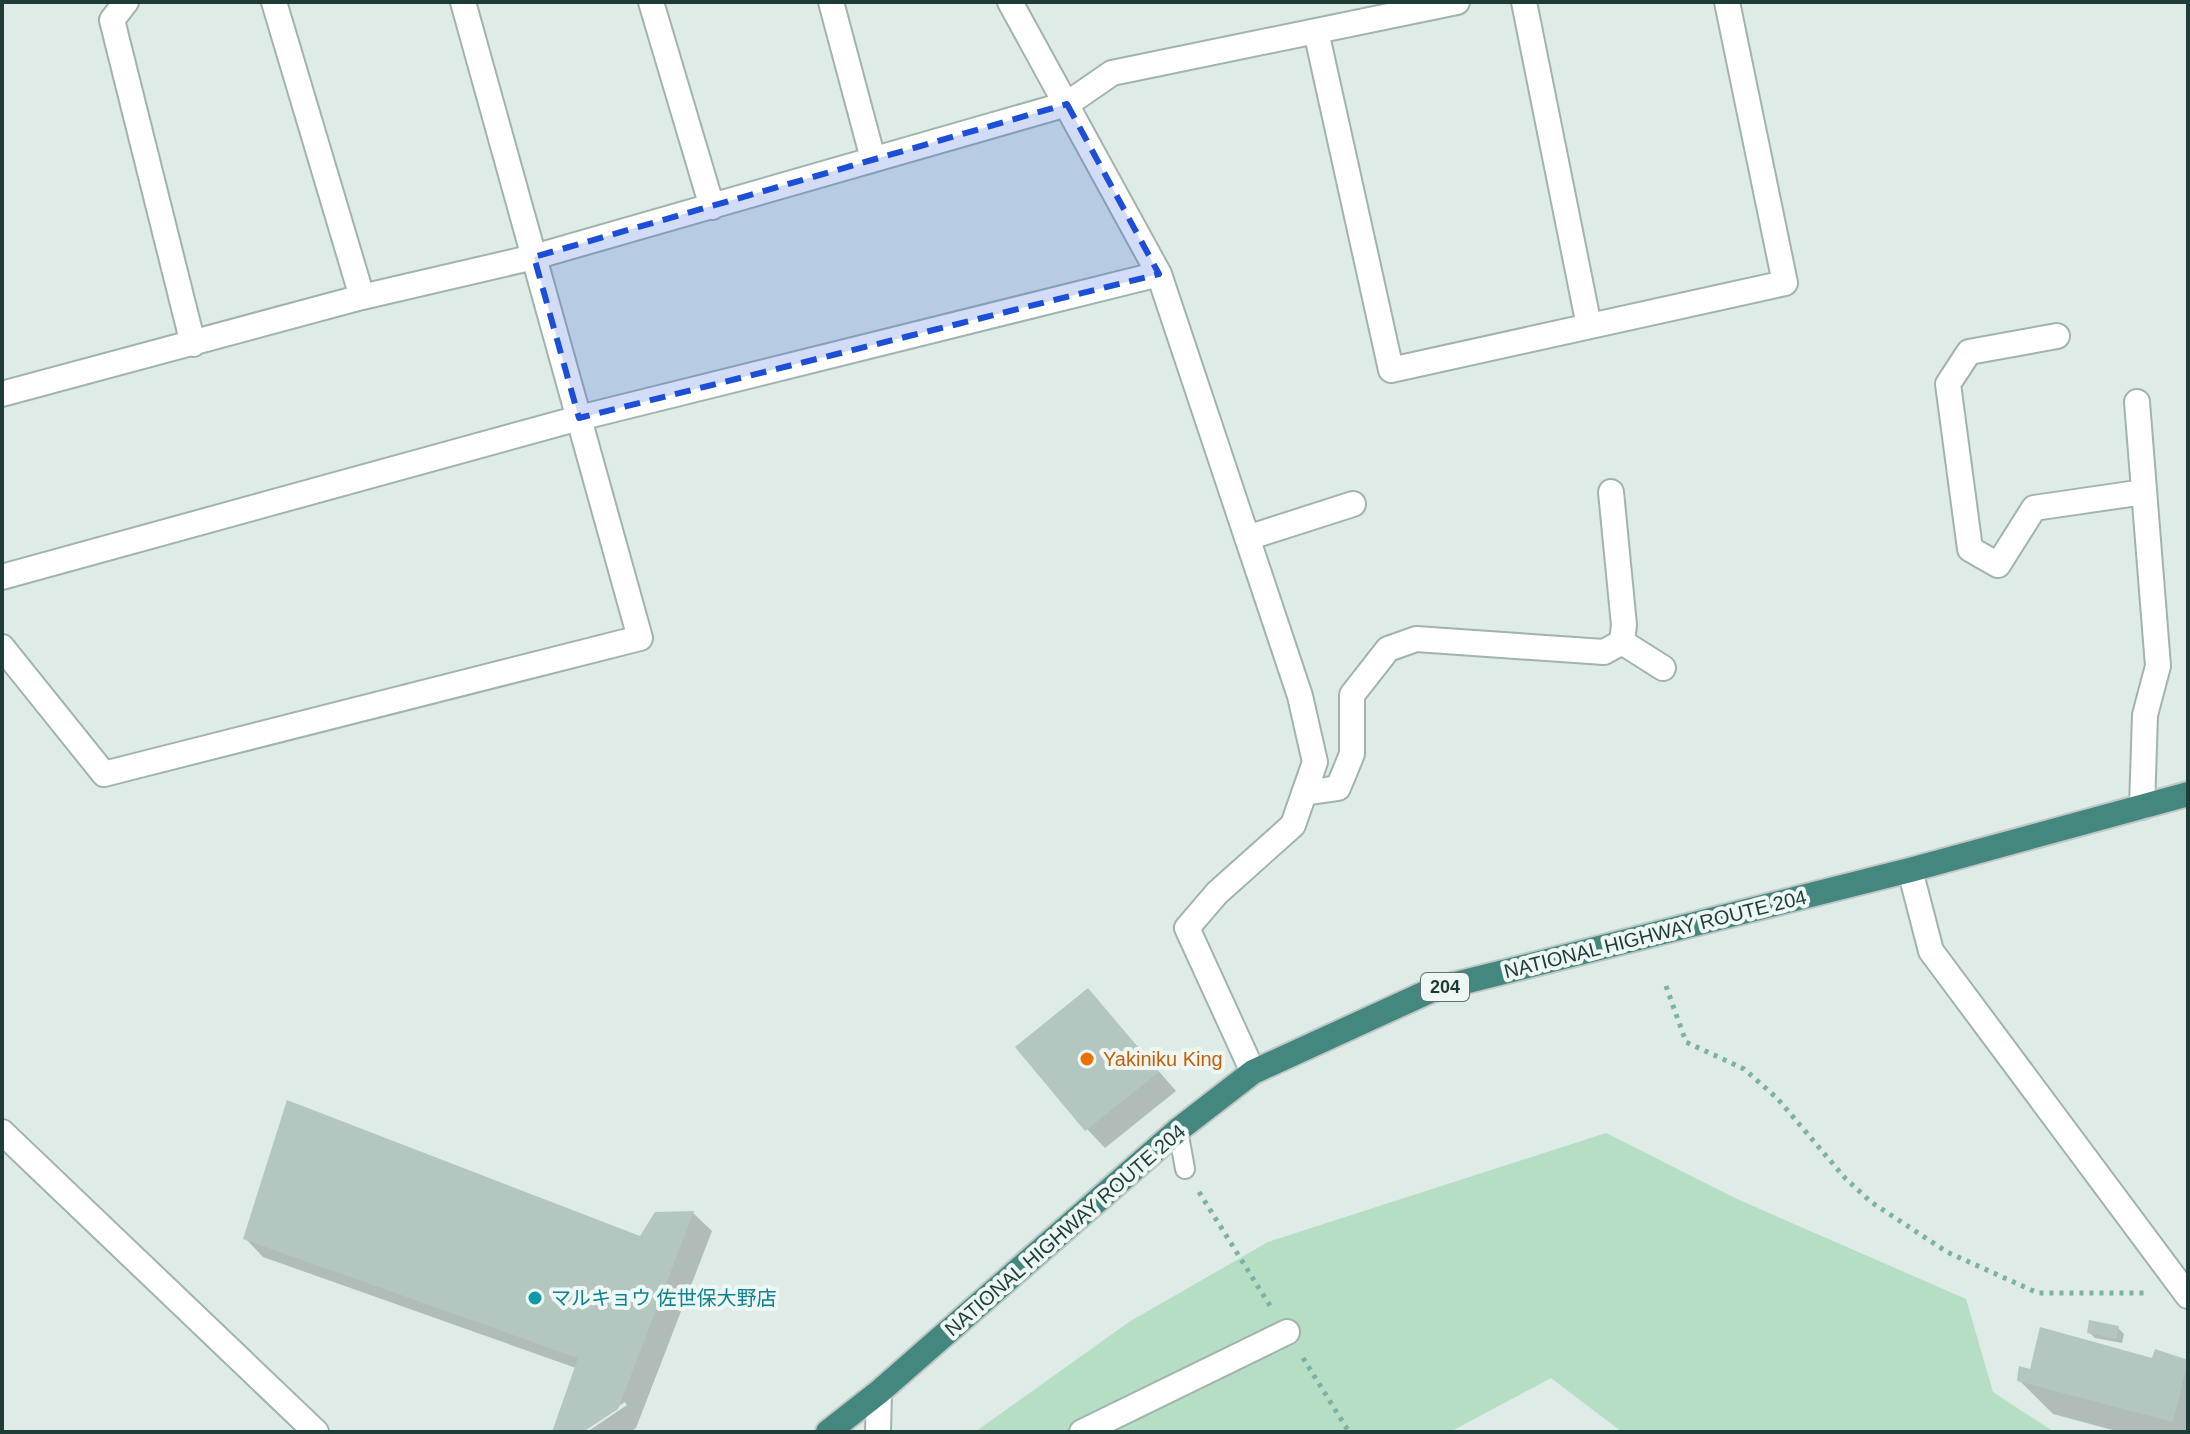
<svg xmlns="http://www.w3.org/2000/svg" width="2190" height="1434" viewBox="0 0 2190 1434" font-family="Helvetica,'Noto Sans JP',sans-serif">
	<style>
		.green { fill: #b5dec4 }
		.shadow { fill: #0003 }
		.building { fill: #b3c6c0 }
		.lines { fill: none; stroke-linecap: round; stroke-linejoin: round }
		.service-casing { stroke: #a1b3ae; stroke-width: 22 }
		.minor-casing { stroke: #a1b3ae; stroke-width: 28 }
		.trunk-casing { stroke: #c0c8c7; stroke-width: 28 }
		.path { stroke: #7cb1a6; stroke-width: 5; stroke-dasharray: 4 6; stroke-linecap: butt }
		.service { stroke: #fff; stroke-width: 18 }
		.minor { stroke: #fff; stroke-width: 24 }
		.trunk { stroke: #44877e; stroke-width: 24 }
		.marked { fill: #1d4ed8; fill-opacity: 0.2; stroke: #1d4ed8; stroke-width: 6; stroke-dasharray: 16 10; stroke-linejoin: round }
		.food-dot { fill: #e8710a; stroke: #eef7f4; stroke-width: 3 }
		.culture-dot { fill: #0f9aa8; stroke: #eef7f4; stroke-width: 3 }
		.labels { text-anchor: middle; stroke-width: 8; stroke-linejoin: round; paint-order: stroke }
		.shield { fill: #eef7f4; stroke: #5c7470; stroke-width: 2 }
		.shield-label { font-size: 18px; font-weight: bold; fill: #1e3c37 }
		.street-label { font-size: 20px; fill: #1e3c37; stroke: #eef7f4 }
		.food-label { font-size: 20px; fill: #c56008; stroke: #eef7f4; text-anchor: start }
		.culture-label { font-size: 20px; fill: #0d838f; stroke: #eef7f4; text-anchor: start }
	</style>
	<rect width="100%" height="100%" fill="#deebe6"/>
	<!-- green -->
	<path class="green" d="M1606 1133 1737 1199 1966 1299 1993 1392 2054 1432H1622L1551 1378 1450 1432H975L1129 1322 1268 1242Z"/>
	<!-- shadow -->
	<path class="shadow" d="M1088 990 1176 1091 1105 1148 1087 1129Z
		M693 1213 712 1231 636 1428 630 1432H587L627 1405 625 1402 580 1432H554L576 1368 263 1257 245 1238 641 1239 656 1214Z
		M2118 1328 2124 1334 2122 1343 2095 1338 2089 1332Z
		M2187 1362 2188 1432H2120L2053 1414 2019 1380 2032 1372Z"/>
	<!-- building -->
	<path class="building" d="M1088 988 1159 1072 1085 1131 1015 1047Z
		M287 1100 640 1236 655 1212 694 1211 618 1409 583 1432H552L578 1358 243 1239Z
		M2089 1320 2119 1326 2116 1339 2087 1333Z
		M2040 1327 2152 1358 2155 1349 2188 1360 2173 1422 2017 1381 2019 1366 2030 1369Z"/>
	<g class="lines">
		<!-- service casing -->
		<g class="service-casing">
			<path id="service" d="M1178 1130 1185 1169"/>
		</g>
		<!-- minor casing -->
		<g class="minor-casing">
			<path id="minor" d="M126 2 112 20 193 344
				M274 2 362 297
				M651 2 712 207
				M831 2 873 159
				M1010 2 1159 274 1300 696 1315 762 1293 825 1217 893 1187 928 1253 1072
				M1524 2 1589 326
				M1316 31 1391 370 1785 283 1727 2
				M2057 336 1969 352 1948 384 1970 549 1998 565 2034 508 2144 492
				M2 394 362 297 534 257 1067 104 1112 73 1457 2
				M2137 402 2158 666 2145 715 2142 807
				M1247 538 1353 504
				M2 577 579 418 1159 274
				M1622 642 1663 668
				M2 647 104 774 640 638 463 2
				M1304 793 1338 788 1352 754V695L1388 649 1416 639 1604 652 1622 642 1624 625 1611 492
				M1910 870 1931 951 2188 1296
				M2 1132 316 1432
				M878 1432 879 1392
				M1082 1432 1287 1332"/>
		</g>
		<!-- trunk casing -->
		<g class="trunk-casing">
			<path id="trunk" d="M828 1432 879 1392 1178 1130 1253 1072 1432 990 1910 870 2188 794"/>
		</g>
		<!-- path -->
		<path class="path" d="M1666 986 1686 1042 1744 1069 1777 1098 1845 1178 1871 1202 1947 1252 2038 1293H2148
			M1199 1192 1272 1309
			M1303 1358 1349 1432"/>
		<!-- service -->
		<use href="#service" class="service"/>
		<!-- minor -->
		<use href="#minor" class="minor"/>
		<!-- trunk -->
		<use href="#trunk" class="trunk"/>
	</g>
	<!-- marked area -->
	<path class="marked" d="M1067 104 1159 274 579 418 534 257Z"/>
	<!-- markers -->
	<circle class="food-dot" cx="1087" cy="1059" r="8"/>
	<circle class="culture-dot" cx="535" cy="1298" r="8"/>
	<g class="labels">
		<!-- shield labels -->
		<rect class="shield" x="1421" y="973" width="48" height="28" rx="6"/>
		<g class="shield-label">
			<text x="1445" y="993">204</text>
		</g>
		<!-- street labels -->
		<g class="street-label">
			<text transform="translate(1655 934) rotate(-14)" y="7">NATIONAL HIGHWAY ROUTE 204</text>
			<text transform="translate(1065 1230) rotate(-41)" y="7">NATIONAL HIGHWAY ROUTE 204</text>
		</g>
		<!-- food labels -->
		<g class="food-label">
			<text x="1103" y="1066">Yakiniku King</text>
		</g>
		<!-- culture labels -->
		<g class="culture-label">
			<text x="551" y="1305">マルキョウ 佐世保大野店</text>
		</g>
	</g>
	<!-- border -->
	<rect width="2190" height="1434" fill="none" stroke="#1e3c37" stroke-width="8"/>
</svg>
